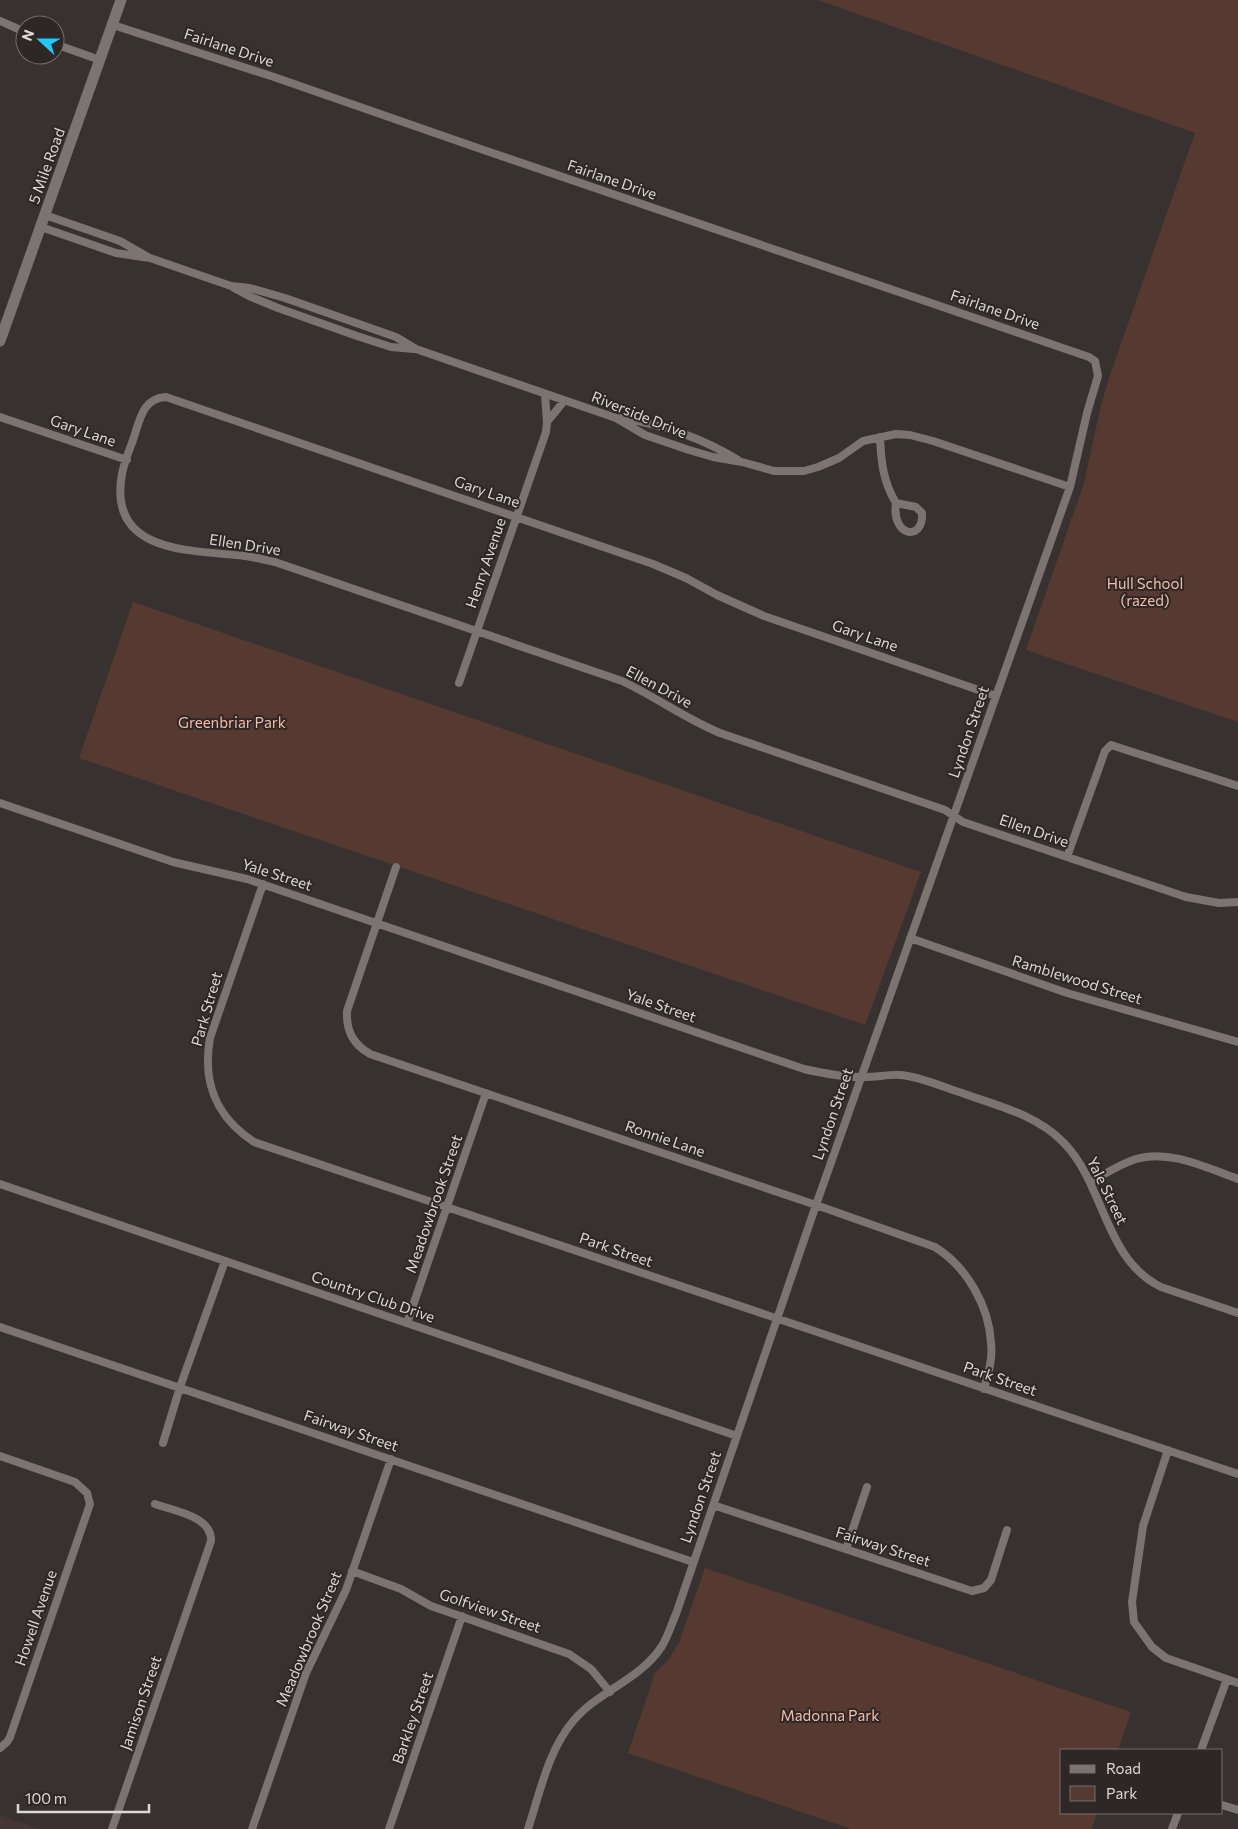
<svg xmlns="http://www.w3.org/2000/svg" width="1238" height="1829" viewBox="0 0 1238 1829" font-family="Commissioner,sans-serif">
	<style>
		.built { fill: #443733 }
		.green { fill: #563a31 }
		.lines { fill: none; stroke-linecap: round; stroke-linejoin: round }
		.street { stroke: #7b7471; stroke-width: 8 }
		.secondary { stroke: #7b7471; stroke-width: 11 }
		.labels { text-anchor: middle; stroke-width: 4; stroke-linejoin: round; paint-order: stroke }
		.street-label { font-size: 15px; fill: #dcd8d7; stroke: #2d2726 }
		.park-label { font-size: 15px; fill: #f6beaa; stroke: #2d2726 }
	</style>
	<rect width="100%" height="100%" fill="#37312f"/>
	<!-- built -->
	<path class="built" d="M0 1815 40 1829H0Z"/>
	<!-- green -->
	<path class="green" d="M818 0H1238V722L1026 650 1084 483 1101 405 1110 375 1195 133Z
		M133 602 921 872 865 1025 79 758Z
		M705 1568 1131 1712 1118 1750H1062V1813H1097L1092 1829H851L628 1753 655 1673 668 1660 679 1643Z"/>
	<g class="lines">
		<!-- street -->
		<path class="street" d="M0 21 25 32
			M113 25 274 77 475 147 1089 357 1095 361 1098 376 1087 413 1070 487 816 1205 676 1614C671 1625 668 1636 662 1646 641 1679 599 1691 574 1720 548 1750 540 1793 528 1829
			M55 44 100 60
			M45 215 120 241 148 257
			M41 227 116 253 150 258 231 286 250 288 285 298 396 337 416 349 616 418 645 435 689 450 713 457 742 462 774 471H804L818 467 839 458 863 441 896 434 910 435 933 441 1070 487
			M234 288 249 296 278 308 357 336 391 347 414 349
			M545 395 547 422 564 401
			M0 417 127 460
			M620 418C661 424 702 438 738 460
			M880 437C881 461 883 482 896 503 891 537 924 542 922 513L916 507 896 503
			M459 683 546 432 547 422
			M996 696 764 616 717 595 686 578 653 564 166 397C143 398 140 419 134 437 130 449 124 462 122 474 107 554 191 550 245 556 255 557 265 560 275 562L622 681C656 697 686 719 720 733L945 810 963 822 1186 897 1219 903 1238 902
			M0 803 173 862 247 879 804 1069C822 1073 841 1077 860 1077 874 1078 887 1074 901 1075 921 1077 940 1086 959 1092 995 1105 1036 1114 1064 1143 1105 1185 1104 1259 1161 1287L1238 1313
			M1067 857 1105 751 1111 745 1238 786
			M396 867 347 1011C346 1031 353 1044 370 1054L816 1205 935 1247C967 1267 989 1306 991 1343 993 1359 988 1374 984 1389
			M263 884 210 1038C202 1083 216 1117 254 1142L1238 1474
			M910 938 1067 993 1238 1042
			M1090 1182C1105 1174 1120 1164 1136 1159 1169 1149 1207 1168 1238 1179
			M0 1184 737 1436
			M407 1323 486 1093
			M0 1327 693 1562
			M163 1443 180 1387 225 1261
			M1168 1450 1143 1526 1132 1602 1134 1622 1152 1647 1166 1658 1238 1683
			M0 1456 75 1482 87 1493 90 1504 10 1737 7 1742 0 1748
			M713 1505 972 1591 984 1588 991 1580 1007 1530
			M846 1549 867 1487
			M352 1571 401 1589 431 1606 569 1654 591 1669 610 1692
			M1201 1750 1227 1679
			M1222 1805 1238 1810
			M112 1829 211 1541C212 1516 174 1511 155 1504
			M252 1829 306 1673 346 1590 391 1459
			M389 1829 462 1616
			M1172 1829 1178 1813"/>
		<!-- secondary -->
		<path class="secondary" d="M0 341 121 0"/>
	</g>
	<g class="labels">
		<!-- street labels -->
		<g class="street-label">
			<text transform="translate(229 48) rotate(18)" y="5">Fairlane Drive</text>
			<text transform="translate(47 166) rotate(-70)" y="5">5 Mile Road</text>
			<text transform="translate(612 180) rotate(19)" y="5">Fairlane Drive</text>
			<text transform="translate(995 310) rotate(19)" y="5">Fairlane Drive</text>
			<text transform="translate(639 415) rotate(22)" y="5">Riverside Drive</text>
			<text transform="translate(83 431) rotate(19)" y="5">Gary Lane</text>
			<text transform="translate(487 492) rotate(19)" y="5">Gary Lane</text>
			<text transform="translate(245 545) rotate(9)" y="5">Ellen Drive</text>
			<text transform="translate(486 563) rotate(-71)" y="5">Henry Avenue</text>
			<text transform="translate(865 636) rotate(19)" y="5">Gary Lane</text>
			<text transform="translate(659 687) rotate(28)" y="5">Ellen Drive</text>
			<text transform="translate(969 732) rotate(-71)" y="5">Lyndon Street</text>
			<text transform="translate(1034 831) rotate(19)" y="5">Ellen Drive</text>
			<text transform="translate(277 875) rotate(18)" y="5">Yale Street</text>
			<text transform="translate(1077 980) rotate(17)" y="5">Ramblewood Street</text>
			<text transform="translate(661 1006) rotate(19)" y="5">Yale Street</text>
			<text transform="translate(207 1009) rotate(-74)" y="5">Park Street</text>
			<text transform="translate(833 1114) rotate(-71)" y="5">Lyndon Street</text>
			<text transform="translate(665 1139) rotate(19)" y="5">Ronnie Lane</text>
			<text transform="translate(1107 1191) rotate(64)" y="5">Yale Street</text>
			<text transform="translate(434 1204) rotate(-71)" y="5">Meadowbrook Street</text>
			<text transform="translate(616 1250) rotate(19)" y="5">Park Street</text>
			<text transform="translate(373 1297) rotate(19)" y="5">Country Club Drive</text>
			<text transform="translate(1000 1379) rotate(19)" y="5">Park Street</text>
			<text transform="translate(351 1431) rotate(19)" y="5">Fairway Street</text>
			<text transform="translate(701 1497) rotate(-71)" y="5">Lyndon Street</text>
			<text transform="translate(883 1547) rotate(18)" y="5">Fairway Street</text>
			<text transform="translate(490 1611) rotate(19)" y="5">Golfview Street</text>
			<text transform="translate(36 1618) rotate(-71)" y="5">Howell Avenue</text>
			<text transform="translate(309 1639) rotate(-67)" y="5">Meadowbrook Street</text>
			<text transform="translate(141 1703) rotate(-71)" y="5">Jamison Street</text>
			<text transform="translate(413 1718) rotate(-71)" y="5">Barkley Street</text>
		</g>
		<!-- park labels -->
		<g class="park-label">
			<text x="1145" y="589">Hull School<tspan x="1145" dy="17">(razed)</tspan></text>
			<text x="232" y="728">Greenbriar Park</text>
			<text x="830" y="1721">Madonna Park</text>
		</g>
	</g>
	<!-- legend -->
	<rect x="1060" y="1749" width="162" height="65" fill="#2d2726" stroke="#736e6d"/>
	<rect x="1070" y="1765" width="25" height="8" fill="#7b7471" stroke="#736e6d"/>
	<text x="1106" y="1774" font-size="15" fill="#dcd8d7">Road</text>
	<rect x="1070" y="1786" width="25" height="15" fill="#563a31" stroke="#736e6d"/>
	<text x="1106" y="1799" font-size="15" fill="#dcd8d7">Park</text>
	<!-- north arrow -->
	<g transform="translate(40 40) rotate(291)"><circle r="24" fill="#2d2726" stroke="#736e6d"/>
	<path d="M0-4L9 19L0 12L-9 19Z" fill="#1fc9fd"/>
	<text y="-8" font-size="14" font-weight="bold" text-anchor="middle" fill="#dcd8d7">N</text>
	</g>
	<!-- scale -->
	<path d="M18 1804v8h131v-8" fill="none" stroke="#dcd8d7" stroke-width="2.5"/>
	<text x="25" y="1804" font-size="15" fill="#dcd8d7" stroke="#2d2726" stroke-width="4" paint-order="stroke">100 m</text>
</svg>
